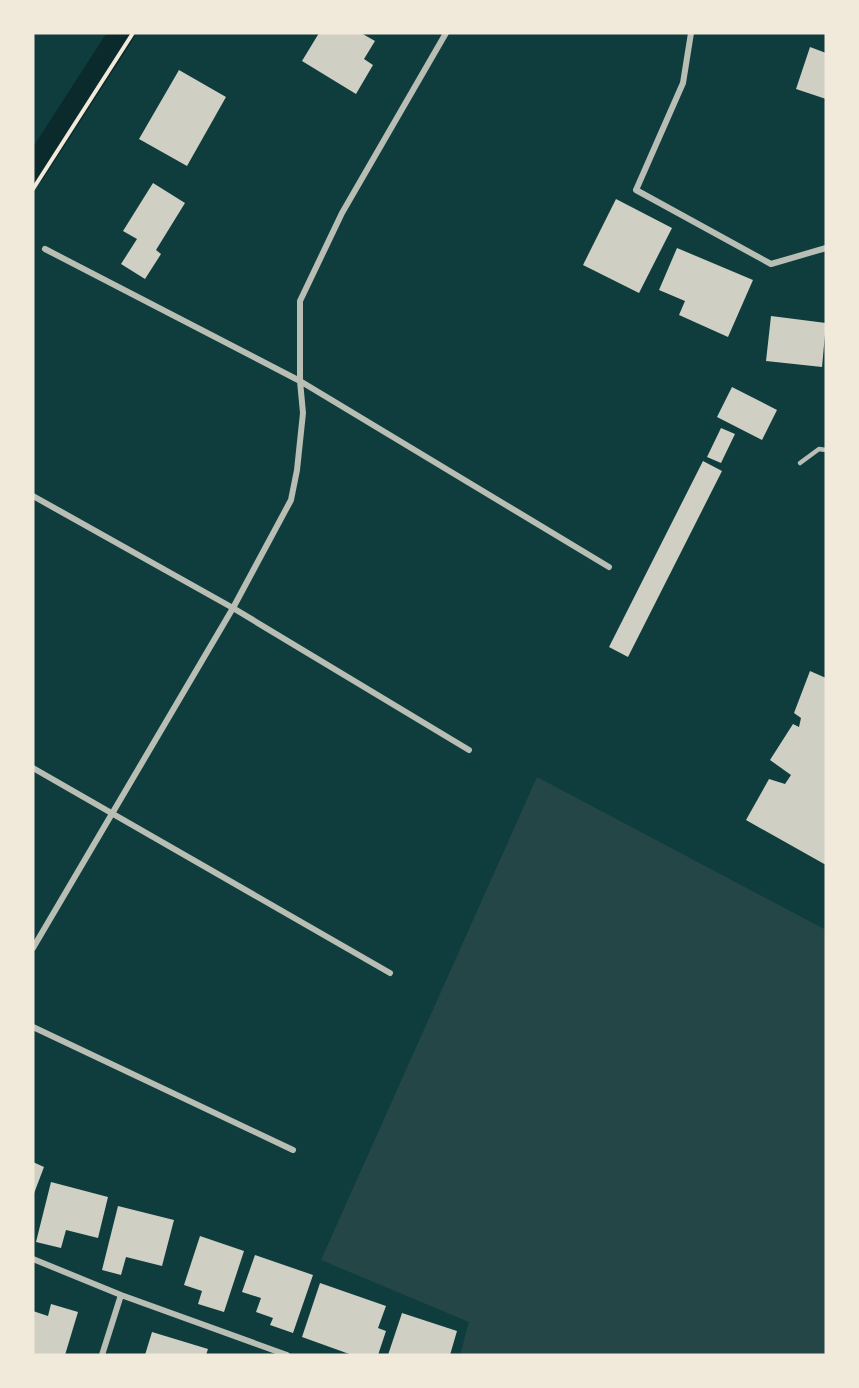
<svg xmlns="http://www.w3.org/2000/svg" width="859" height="1388" viewBox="0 0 859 1388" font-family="'Fira Sans Condensed',sans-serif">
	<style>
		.green { fill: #244646 }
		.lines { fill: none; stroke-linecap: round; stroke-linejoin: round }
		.canal { stroke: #0a2a2b; stroke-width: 26 }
		.building { fill: #cfcfc3 }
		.path { stroke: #f1e9da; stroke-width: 4 }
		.service { stroke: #b8beb3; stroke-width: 4.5 }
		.minor { stroke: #b8beb3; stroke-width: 6 }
	</style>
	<rect width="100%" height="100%" fill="#0f3d3e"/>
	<!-- green -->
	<path class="green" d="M537 777 826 930V1355H460L469 1322 321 1260Z"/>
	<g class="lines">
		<!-- canal -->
		<path class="canal" d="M33 171 122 33"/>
	</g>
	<!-- building -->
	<path class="building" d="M319 33H361L375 41 364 59 373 65 356 94 302 61Z
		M810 47 826 53V99L796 89Z
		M179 70 226 97 187 166 139 139Z
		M153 183 185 203 156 250 161 254 145 279 121 264 137 239 123 231Z
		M616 199 672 228 639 293 583 265Z
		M677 248 753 280 728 337 679 315 685 301 659 290Z
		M771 316 826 323 822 367 766 361Z
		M732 387 777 410 762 440 717 417Z
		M721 428 735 434 721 463 707 457Z
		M703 461 722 471 628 657 609 647Z
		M810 671 826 678V865L746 820 769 779 785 784 791 775 770 760 793 724 799 727 801 718 794 713Z
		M33 1162 44 1167 33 1196Z
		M51 1182 108 1197 98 1238 66 1230 61 1248 36 1242Z
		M118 1206 174 1220 162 1266 126 1257 121 1275 102 1270Z
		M200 1236 244 1251 224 1312 198 1304 202 1291 184 1285Z
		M255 1255 313 1275 293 1333 270 1325 273 1318 256 1312 261 1298 242 1292Z
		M320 1283 386 1306 378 1328 386 1331 378 1355H352L302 1337Z
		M51 1304 78 1312 65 1355H33V1311L48 1316Z
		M402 1313 457 1331 450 1355H388Z
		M152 1332 208 1349 206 1355H145Z"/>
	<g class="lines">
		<!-- path -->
		<path class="path" d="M33 189 133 33"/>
		<!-- service -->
		<path class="service" d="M800 463 819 449 826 450"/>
		<!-- minor -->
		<path class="minor" d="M691 33 683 83 636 190 771 264 826 248
			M45 249 300 381 609 567
			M33 496 233 608 469 750
			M33 768 390 973
			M33 948 233 608 291 500 297 470 303 413 300 381V301L342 213 446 33
			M33 1027 293 1150
			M33 1259 121 1295 287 1355
			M102 1355 121 1295"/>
	</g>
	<!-- border -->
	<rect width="859" height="1388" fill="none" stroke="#f1e9da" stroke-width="69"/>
</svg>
